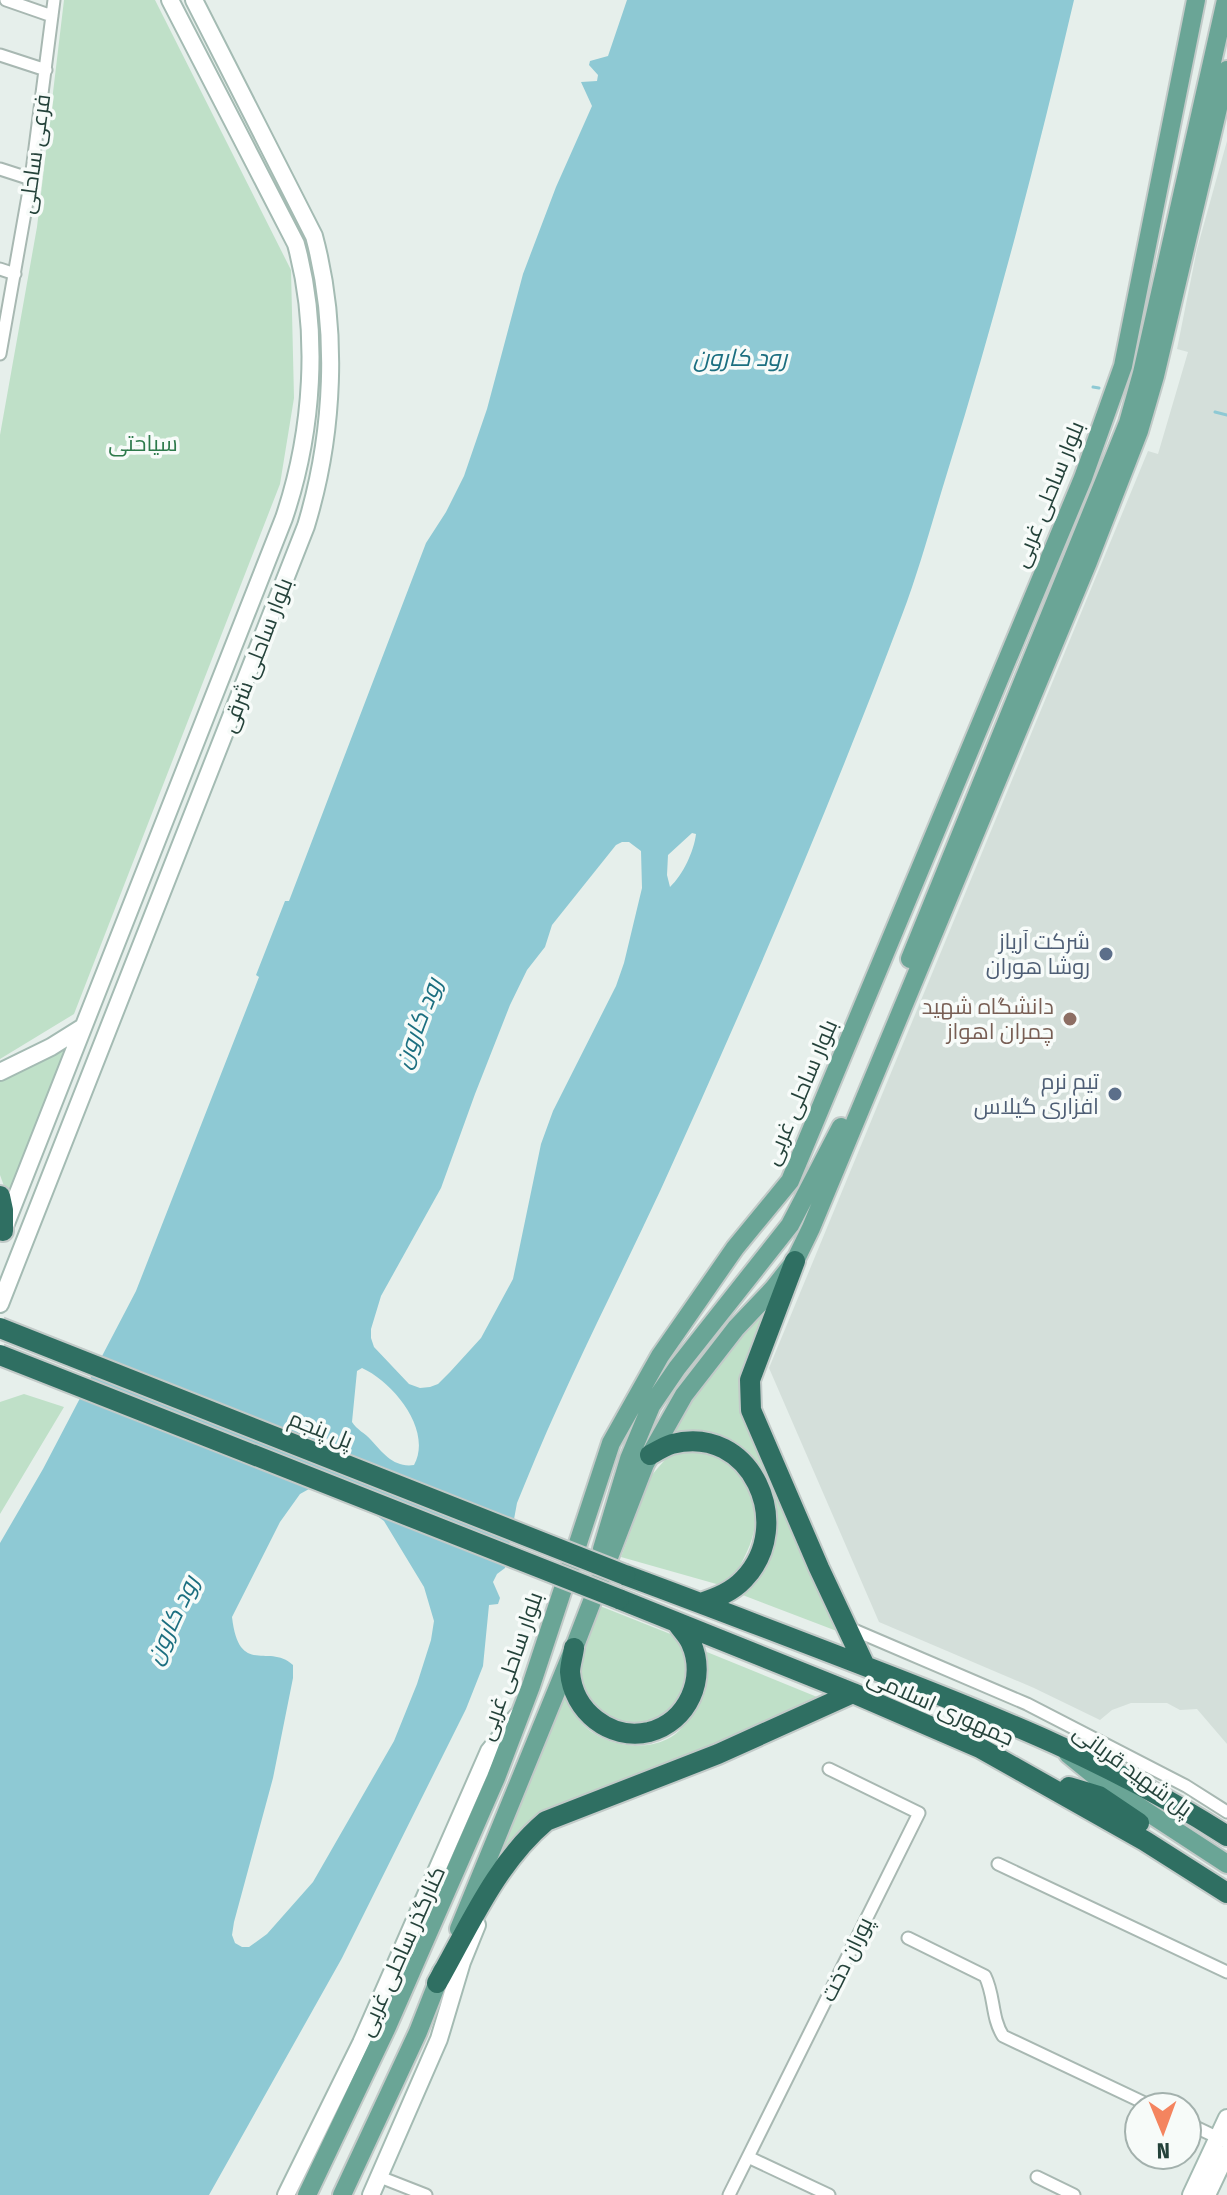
<svg xmlns="http://www.w3.org/2000/svg" width="1227" height="2195" viewBox="0 0 1227 2195" font-family="'Fira Sans Condensed',Cairo,sans-serif">
	<style>
		.built { fill: #d4dfda }
		.green { fill: #bfe0c8 }
		.water { fill: #8ec9d4; fill-rule: evenodd }
		.lines { fill: none; stroke-linecap: round; stroke-linejoin: round }
		.stream { stroke: #8ec9d4; stroke-width: 3 }
		.street-casing { stroke: #a8b8b2; stroke-width: 15 }
		.secondary-casing { stroke: #a4bbb3; stroke-width: 20 }
		.primary-casing { stroke: #c2cac8; stroke-width: 22 }
		.highway-casing { stroke: #c2cac8; stroke-width: 24 }
		.street { stroke: #fff; stroke-width: 11 }
		.secondary { stroke: #fff; stroke-width: 16 }
		.primary { stroke: #6aa596; stroke-width: 18 }
		.highway { stroke: #2f6f62; stroke-width: 20 }
		.highway-bridge-casing { stroke: #c2cac8; stroke-width: 24; stroke-linecap: butt }
		.highway-bridge { stroke: #2f6f62; stroke-width: 20 }
		.service-dot { fill: #5c6f8a; stroke: #f7fbf9; stroke-width: 3 }
		.education-dot { fill: #8d6e63; stroke: #f7fbf9; stroke-width: 3 }
		.labels { text-anchor: middle; stroke-width: 7; stroke-linejoin: round; paint-order: stroke }
		.street-label { font-size: 22px; fill: #24423a; stroke: #f7fbf9 }
		.park-label { font-size: 22px; fill: #2d7a4b; stroke: #f7fbf9 }
		.service-label { font-size: 22px; fill: #4e5e75; stroke: #f7fbf9; text-anchor: end }
		.education-label { font-size: 22px; fill: #785e54; stroke: #f7fbf9; text-anchor: end }
		.water-label { font-size: 24px; font-style: italic; fill: #1c6f80; stroke: #f7fbf9 }
	</style>
	<rect width="100%" height="100%" fill="#e6efeb"/>
	<!-- built -->
	<path class="built" d="M1227 141V1744L1197 1709 1180 1710 1167 1703H1131L1112 1710 1100 1720 1034 1688 879 1622 769 1368 1148 451 1158 454 1188 352 1177 349 1197 249Z"/>
	<!-- green -->
	<path class="green" d="M64 0H155L291 270 294 398 280 484 74 1014 0 1059V435L37 227Z
		M73 1038 9 1200 0 1175V1075Z
		M778 1293 742 1389 842 1633 740 1594 763 1560 752 1459C730 1430 693 1425 661 1442L725 1350Z
		M24 1394 64 1407 0 1514V1402Z
		M687 1448 731 1458C767 1513 760 1535 727 1587L621 1557 651 1476 669 1455Z
		M600 1606 683 1639C687 1659 690 1700 672 1715 661 1724 642 1728 629 1733L588 1708C576 1657 580 1653 600 1606Z
		M702 1650 822 1699 635 1776 549 1808 515 1837 484 1888 568 1673C569 1687 569 1704 576 1716 598 1751 669 1759 688 1718 696 1700 698 1669 702 1650Z"/>
	<!-- water -->
	<path class="water" d="M627 0H1074C1037 158 996 316 948 470 933 518 920 568 902 615 829 809 747 1000 661 1189 615 1288 565 1384 524 1486L517 1503 505 1568 497 1574 493 1582 500 1598 498 1604 489 1605 483 1666 466 1709 342 1958 209 2195H0V1543L43 1469 136 1291 259 977 256 975 285 901H289L426 543 446 512 464 476 487 409 523 274 556 187 592 106 581 82 597 81 598 75 589 65 590 61 608 56ZM692 833 696 834C694 851 683 875 670 887L667 875 668 855ZM622 842H629L641 851 642 888 624 963 616 986 553 1111 541 1144 513 1279 481 1338 450 1372 438 1384 430 1387 420 1388 409 1384 374 1347 371 1338V1329L381 1296 441 1188 475 1094 510 1005 527 970 545 947 552 925 616 845ZM362 1368C393 1382 433 1430 414 1465 394 1468 383 1453 371 1440 365 1433 357 1430 352 1422L357 1371ZM309 1489 369 1510 384 1521 424 1587 434 1621 431 1640 417 1684 394 1741 313 1882 267 1934 249 1947H242L235 1943 232 1935 234 1922 273 1778 293 1678V1665C269 1642 239 1678 232 1617L280 1522 300 1494Z"/>
	<g class="lines">
		<!-- stream -->
		<path class="stream" d="M1093 387 1099 388
			M1215 412 1227 415"/>
		<!-- street casing -->
		<g class="street-casing">
			<path id="street" d="M6 0 52 16
				M0 55 46 70
				M0 169 31 179
				M0 269 15 274
				M0 354 31 179 54 0
				M847 1627 1027 1704 1186 1786 1227 1812
				M998 1864 1227 1972
				M908 1938 985 1976C995 1996 991 2017 1003 2036L1153 2107
				M1187 2123 1227 2142
				M748 2157 829 2195
				M380 2177 426 2195
				M1037 2177 1074 2195
				M729 2195 919 1813 829 1769"/>
		</g>
		<!-- secondary casing -->
		<g class="secondary-casing">
			<path id="secondary" d="M0 1072 51 1047 83 1027
				M5 1226 284 518C313 432 320 332 296 244L170 0
				M0 1304 306 526C334 434 339 329 314 236L194 0
				M286 2195 361 2043 489 1751 518 1715
				M371 2195 439 2039 462 1962 477 1925
				M1191 2195 1227 2118
				M1207 2195 1227 2153"/>
		</g>
		<!-- primary casing -->
		<g class="primary-casing">
			<path id="primary" d="M910 959 1128 423 1142 373 1226 0
				M602 1549 629 1459 651 1406 677 1368 790 1225 841 1127
				M1068 1754 1106 1785 1227 1864
				M459 1929 574 1648 645 1464 684 1395 736 1328 773 1289 795 1261 811 1228 1088 562 1139 431 1155 376 1227 70
				M307 2195 387 2027 496 1778 531 1686 611 1443 660 1356 735 1248 790 1181 1083 478 1123 366 1196 0
				M342 2195 418 2032 442 1971"/>
		</g>
		<!-- highway casing -->
		<g class="highway-casing">
			<path id="highway" d="M0 1196 3 1210V1231
				M795 1261 750 1380 751 1410 819 1568 865 1666
				M650 1455C657 1451 665 1446 672 1444 751 1423 796 1525 744 1579 732 1592 716 1598 701 1603
				M625 1575C709 1606 792 1638 875 1670 997 1717 1117 1765 1227 1836
				M619 1599 853 1693 980 1748 1145 1841 1227 1893
				M574 1648C573 1656 570 1665 570 1672 573 1711 610 1741 649 1732 688 1722 707 1678 691 1643 688 1636 681 1629 677 1623
				M1069 1787 1099 1796 1139 1823
				M437 1983C469 1927 496 1863 546 1821L718 1754 853 1693"/>
		</g>
		<!-- street -->
		<use href="#street" class="street"/>
		<!-- secondary -->
		<use href="#secondary" class="secondary"/>
		<!-- primary -->
		<use href="#primary" class="primary"/>
		<!-- highway -->
		<use href="#highway" class="highway"/>
		<!-- highway-bridge casing -->
		<g class="highway-bridge-casing">
			<path id="highway-bridge" d="M0 1328 625 1575
				M0 1355 619 1599"/>
		</g>
		<!-- highway-bridge -->
		<use href="#highway-bridge" class="highway-bridge"/>
	</g>
	<!-- markers -->
	<g class="service-dot">
		<circle cx="1106" cy="954" r="8"/>
		<circle cx="1115" cy="1094" r="8"/>
	</g>
	<circle class="education-dot" cx="1070" cy="1019" r="8"/>
	<g class="labels">
		<!-- street labels -->
		<g class="street-label">
			<text transform="translate(34 154) rotate(-82)" y="8">فرعی ساحلی</text>
			<text transform="translate(1048 494) rotate(-68)" y="8">بلوار ساحلی غربی</text>
			<text transform="translate(256 655) rotate(-69)" y="8">بلوار ساحلی شرقی</text>
			<text transform="translate(800 1092) rotate(-67)" y="8">بلوار ساحلی غربی</text>
			<text transform="translate(321 1429) rotate(22)" y="8">پل پنجم</text>
			<text transform="translate(510 1666) rotate(-71)" y="8">بلوار ساحلی غربی</text>
			<text transform="translate(941 1707) rotate(24)" y="8">جمهوری اسلامی</text>
			<text transform="translate(1133 1770) rotate(36)" y="8">پل شهید قربانی</text>
			<text transform="translate(401 1951) rotate(-66)" y="8">کنارگذر ساحلی غربی</text>
			<text transform="translate(846 1959) rotate(-64)" y="8">پوران دخت</text>
		</g>
		<!-- park labels -->
		<g class="park-label">
			<text x="143" y="451">سیاحتی</text>
		</g>
		<!-- service labels -->
		<g class="service-label">
			<text x="1090" y="949">شرکت آریاز<tspan x="1090" dy="25">روشا هوران</tspan></text>
			<text x="1099" y="1089">تیم نرم<tspan x="1099" dy="25">افزاری گیلاس</tspan></text>
		</g>
		<!-- education labels -->
		<g class="education-label">
			<text x="1054" y="1014">دانشگاه شهید<tspan x="1054" dy="25">چمران اهواز</tspan></text>
		</g>
		<!-- water labels -->
		<g class="water-label">
			<text x="740" y="366">رود کارون</text>
			<text transform="translate(418 1023) rotate(-69)" y="8">رود کارون</text>
			<text transform="translate(172 1620) rotate(-65)" y="8">رود کارون</text>
		</g>
	</g>
	<!-- north arrow -->
	<g transform="translate(1163 2131) rotate(179)"><circle r="38" fill="#f7fbf9" stroke="#a3b1ad" stroke-width="2"/>
	<path d="M0-6L14 30L0 20L-14 30Z" fill="#f4845f"/>
	<text y="-12" font-size="22" font-weight="bold" text-anchor="middle" fill="#24423a">N</text>
	</g>
</svg>
